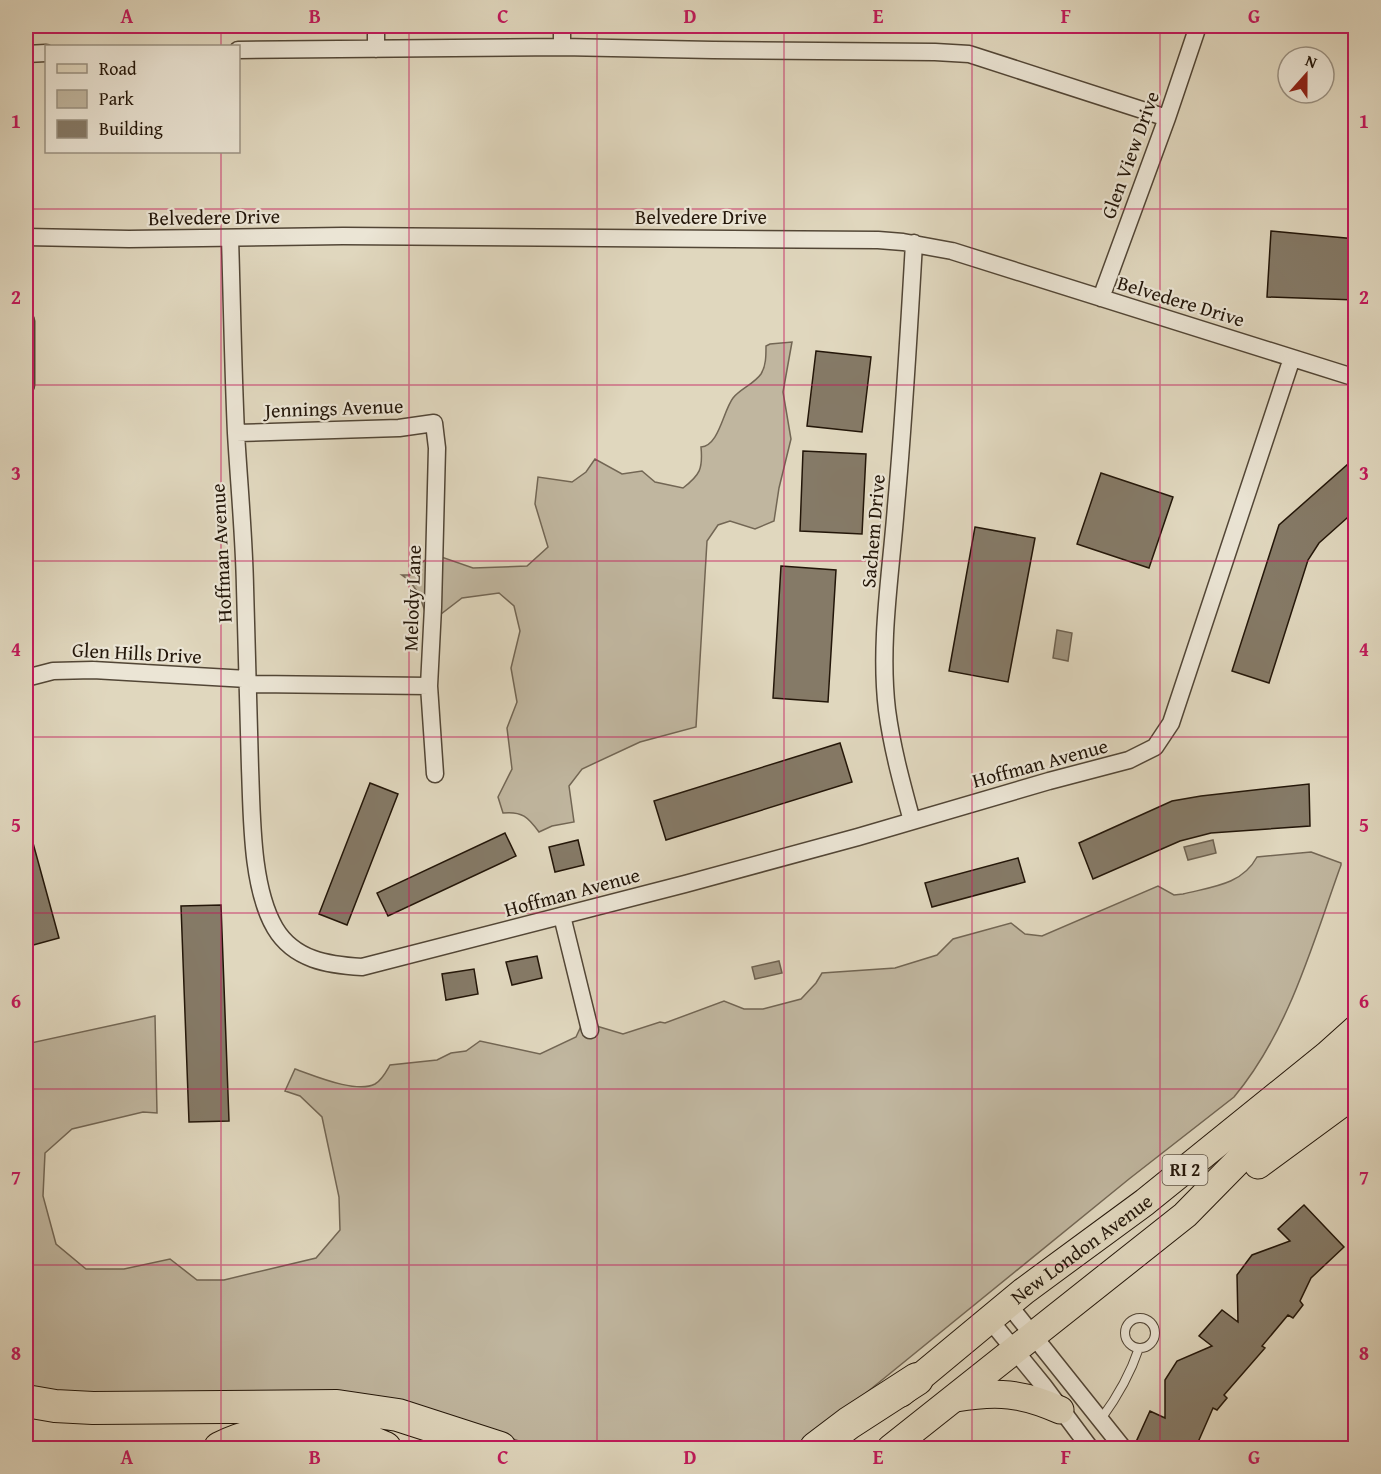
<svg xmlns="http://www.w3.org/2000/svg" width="1381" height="1474" viewBox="0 0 1381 1474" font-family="'Gentium Book Plus',serif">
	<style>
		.green { fill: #c0b69f; stroke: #726654; stroke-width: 1.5 }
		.water { fill: #a09580; stroke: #6e6250; stroke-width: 1.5 }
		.building { fill: #857a67; stroke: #231609; stroke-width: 1.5 }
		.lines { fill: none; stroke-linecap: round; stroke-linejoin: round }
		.service-casing { stroke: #524636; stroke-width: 10 }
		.minor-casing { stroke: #524636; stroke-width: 19 }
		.primary-casing { stroke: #231609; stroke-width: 29 }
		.motorway-casing { stroke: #231609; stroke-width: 34 }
		.service { stroke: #ebe5d5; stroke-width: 8 }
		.minor { stroke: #ebe5d5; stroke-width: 16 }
		.primary { stroke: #e0d7be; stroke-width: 27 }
		.motorway { stroke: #e0d7be; stroke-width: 32 }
		.grid { fill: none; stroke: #c2185b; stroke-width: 1.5; stroke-opacity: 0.55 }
		.labels { text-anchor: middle; stroke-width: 4.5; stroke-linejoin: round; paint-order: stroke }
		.shield { fill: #ebe5d5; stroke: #5f5446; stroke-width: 1.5 }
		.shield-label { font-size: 18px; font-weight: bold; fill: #231609 }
		.street-label { font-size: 20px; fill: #231609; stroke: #ebe5d5 }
		.neatline { fill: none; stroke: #c2185b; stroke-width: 2 }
		.grid-label { font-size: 20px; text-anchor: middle; font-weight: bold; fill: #c2185b }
	</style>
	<rect width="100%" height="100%" fill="#e0d7be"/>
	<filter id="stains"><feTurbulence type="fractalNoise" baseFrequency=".00333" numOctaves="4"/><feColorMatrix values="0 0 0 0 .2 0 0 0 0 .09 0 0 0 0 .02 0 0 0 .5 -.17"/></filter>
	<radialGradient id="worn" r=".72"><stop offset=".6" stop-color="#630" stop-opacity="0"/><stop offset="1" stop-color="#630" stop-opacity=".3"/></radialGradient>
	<!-- green -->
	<path class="green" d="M792 342 783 392 791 439 779 488 774 521 755 529 730 521 718 525 707 541 696 727 640 742 582 769 569 786 574 822 552 826 539 832C528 817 522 811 503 813L498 797 512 769 507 728 517 702 511 668 520 631 514 606 499 593 462 598 428 624C424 606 418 585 402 575H410L414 569 433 554 473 568 527 566 548 547 535 504 538 477 572 482 586 472 595 459 622 474 642 471 655 482 683 488C700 475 703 469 701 447 719 446 723 411 733 398 740 389 754 384 761 374 766 366 766 356 766 346L770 344Z
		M1311 852 1341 863V865C1312 945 1289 1031 1234 1097L1129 1179 823 1428 789 1448H538L440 1412 147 1395 47 1391 26 1385V1044L155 1016 157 1113 143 1112 72 1129 45 1153 43 1196 56 1244 86 1269H124L170 1259 197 1280H224L316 1258 340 1230 339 1197 322 1117 300 1096 285 1091 295 1069C313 1075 356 1094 375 1084 382 1080 386 1072 390 1065L437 1060 451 1053 466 1051 480 1041 540 1054 576 1037 583 1022 623 1034 660 1022 665 1023 724 1001 744 1009H763L801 999 816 983 822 973 895 968 937 955 953 939 1011 923 1025 934 1042 936 1158 886 1174 895 1183 894C1211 887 1242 885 1257 857Z"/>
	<!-- water -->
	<path class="water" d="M1057 630 1072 633 1068 661 1053 658Z
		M1213 840 1216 853 1188 860 1184 847Z
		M779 961 782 973 755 979 752 967Z"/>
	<!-- building -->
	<path class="building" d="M1271 231 1356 239V300L1267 297Z
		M816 351 871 357 862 432 807 426Z
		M803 451 866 454 862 534 800 531Z
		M1356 457V510L1319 543 1308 560 1269 683 1232 671 1279 525Z
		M1101 473 1173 497 1149 568 1077 544Z
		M975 527 1035 538 1008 682 949 671Z
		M781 566 836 570 828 702 773 698Z
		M840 743 852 782 666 840 654 801Z
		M370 783 398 794 347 925 319 914Z
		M1309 784 1310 826 1211 833 1180 841 1093 879 1079 843 1172 801 1201 796Z
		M26 832H30L59 938 26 947Z
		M505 833 516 856 388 916 377 893Z
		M578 840 584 865 555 872 549 847Z
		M1018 858 1025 882 932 907 925 883Z
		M221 905 229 1121 189 1122 181 906Z
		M537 956 542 978 512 985 506 962Z
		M474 969 478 994 446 1000 442 974Z
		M1304 1205 1344 1247 1311 1278 1300 1301 1303 1305 1293 1318 1288 1315 1262 1346 1265 1348 1224 1395 1227 1398 1217 1410 1213 1408 1195 1449H1151L1136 1442 1150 1411 1165 1418V1380L1177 1361 1212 1346 1199 1336 1222 1310 1238 1322 1237 1275 1252 1255 1290 1241 1278 1229Z"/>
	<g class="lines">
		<!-- service casing -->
		<g class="service-casing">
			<path id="service" d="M1125 1333a15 15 0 1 1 30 0a15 15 0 1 1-30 0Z
				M1101 1419C1118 1396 1130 1375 1139 1348"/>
		</g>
		<!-- minor casing -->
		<g class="minor-casing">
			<path id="minor" d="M376 26V49
				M562 47V26
				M238 50 562 47 713 50 935 52 969 54 1167 118
				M26 54 46 53
				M26 237 129 239 343 236 878 240 903 242 952 251 1356 378
				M230 238C232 303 233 368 236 433 239 484 244 536 245 587 247 647 248 708 250 768 252 816 251 887 275 928 294 960 328 965 362 967L685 884 858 837 1049 781 1129 760 1155 747 1171 723 1292 358
				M1101 298 1167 118 1198 26
				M26 321V385
				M236 433 399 428 434 423 437 448 433 607 429 686 435 774
				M26 678 53 671 93 670 247 679
				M247 684 429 686
				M912 821C902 784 892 748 887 710 879 643 891 573 896 506 904 419 909 331 914 243
				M562 916 590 1030
				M1008 1304 1123 1448
				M989 1319 1043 1385 1090 1448"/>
		</g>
		<!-- primary casing -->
		<g class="primary-casing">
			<g id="primary">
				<path d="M1258 1165 1356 1093"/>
				<path id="s1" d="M901 1393 1024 1291 1145 1202 1327 1055 1356 1029"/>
				<path d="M956 1398C997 1391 1022 1393 1060 1410"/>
				<path d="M891 1448 1185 1215 1244 1155 1356 1063"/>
			</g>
		</g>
		<!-- motorway casing -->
		<g class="motorway-casing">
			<path id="motorway" d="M26 1401 55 1406 93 1408 337 1406 398 1415 500 1448
				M220 1448C271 1423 334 1424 385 1448
				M816 1448 849 1423 917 1379"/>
		</g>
		<!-- service -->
		<use href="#service" class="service"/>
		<!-- minor -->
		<use href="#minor" class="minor"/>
		<!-- primary -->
		<use href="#primary" class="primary"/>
		<!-- motorway -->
		<use href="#motorway" class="motorway"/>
	</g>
	<!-- grid -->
	<path class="grid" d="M221 26V46M409 26V1448M597 26V1448M784 26V1448M972 26V1448M1160 26V1448M221 152V1448M26 209H1356M26 385H1356M26 561H1356M26 737H1356M26 913H1356M26 1089H1356M26 1265H1356"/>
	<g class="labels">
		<!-- shield labels -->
		<rect class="shield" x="1162.5" y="1155" width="45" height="30" rx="4.5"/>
		<g class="shield-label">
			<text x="1185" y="1176">RI 2</text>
		</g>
		<!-- street labels -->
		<g class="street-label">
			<text transform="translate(1130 155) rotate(-70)" y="7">Glen View Drive</text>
			<text transform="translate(214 217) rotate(-1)" y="7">Belvedere Drive</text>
			<text x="701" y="224">Belvedere Drive</text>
			<text transform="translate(1181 301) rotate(17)" y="7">Belvedere Drive</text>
			<text transform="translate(334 408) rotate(-2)" y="7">Jennings Avenue</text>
			<text transform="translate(873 531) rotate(-85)" y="7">Sachem Drive</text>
			<text transform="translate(221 553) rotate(-93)" y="7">Hoffman Avenue</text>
			<text transform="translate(412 598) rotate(-88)" y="7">Melody Lane</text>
			<text transform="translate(137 653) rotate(3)" y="7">Glen Hills Drive</text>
			<text transform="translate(1040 763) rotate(-15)" y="7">Hoffman Avenue</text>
			<text transform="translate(572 892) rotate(-15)" y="7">Hoffman Avenue</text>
			<text dy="7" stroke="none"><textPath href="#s1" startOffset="231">New London Avenue</textPath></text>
		</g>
	</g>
	<!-- margin -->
	<rect width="1381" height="1474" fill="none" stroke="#e0d7be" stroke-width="66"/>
	<!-- legend -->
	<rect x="45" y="45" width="195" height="108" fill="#ebe5d5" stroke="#9b9283" stroke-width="1.5"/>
	<rect x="57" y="64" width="30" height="9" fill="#e0d7be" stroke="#9b9283" stroke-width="1.5"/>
	<text x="99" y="75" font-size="18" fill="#231609">Road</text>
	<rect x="57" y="90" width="30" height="18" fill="#c0b69f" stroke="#9b9283" stroke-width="1.5"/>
	<text x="99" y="105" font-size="18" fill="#231609">Park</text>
	<rect x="57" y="120" width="30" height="18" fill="#857a67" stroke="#9b9283" stroke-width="1.5"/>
	<text x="99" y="135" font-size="18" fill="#231609">Building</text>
	<!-- north arrow -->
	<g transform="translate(1306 75) rotate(21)"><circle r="28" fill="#ebe5d5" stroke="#9b9283" stroke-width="1.5"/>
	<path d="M0-4.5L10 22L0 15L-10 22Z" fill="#8f2418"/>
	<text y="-9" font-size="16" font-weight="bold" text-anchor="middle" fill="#231609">N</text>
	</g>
	<rect x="33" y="33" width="1315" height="1408" class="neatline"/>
	<g class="grid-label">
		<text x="127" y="23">A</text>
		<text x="315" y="23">B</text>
		<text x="503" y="23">C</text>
		<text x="690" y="23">D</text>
		<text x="878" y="23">E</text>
		<text x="1066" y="23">F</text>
		<text x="1254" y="23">G</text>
		<text x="16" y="128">1</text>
		<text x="1364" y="128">1</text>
		<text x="16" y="304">2</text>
		<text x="1364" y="304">2</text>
		<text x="16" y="480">3</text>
		<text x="1364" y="480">3</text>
		<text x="16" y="656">4</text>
		<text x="1364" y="656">4</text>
		<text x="16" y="832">5</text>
		<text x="1364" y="832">5</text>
		<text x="16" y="1008">6</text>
		<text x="1364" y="1008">6</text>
		<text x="16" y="1184">7</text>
		<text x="1364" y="1184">7</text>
		<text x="16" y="1360">8</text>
		<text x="1364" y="1360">8</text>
		<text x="127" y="1464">A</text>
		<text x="315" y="1464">B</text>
		<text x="503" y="1464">C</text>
		<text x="690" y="1464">D</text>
		<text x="878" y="1464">E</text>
		<text x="1066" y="1464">F</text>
		<text x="1254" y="1464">G</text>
	</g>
	<rect width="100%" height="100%" filter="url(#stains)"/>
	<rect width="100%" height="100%" fill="url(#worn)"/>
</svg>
